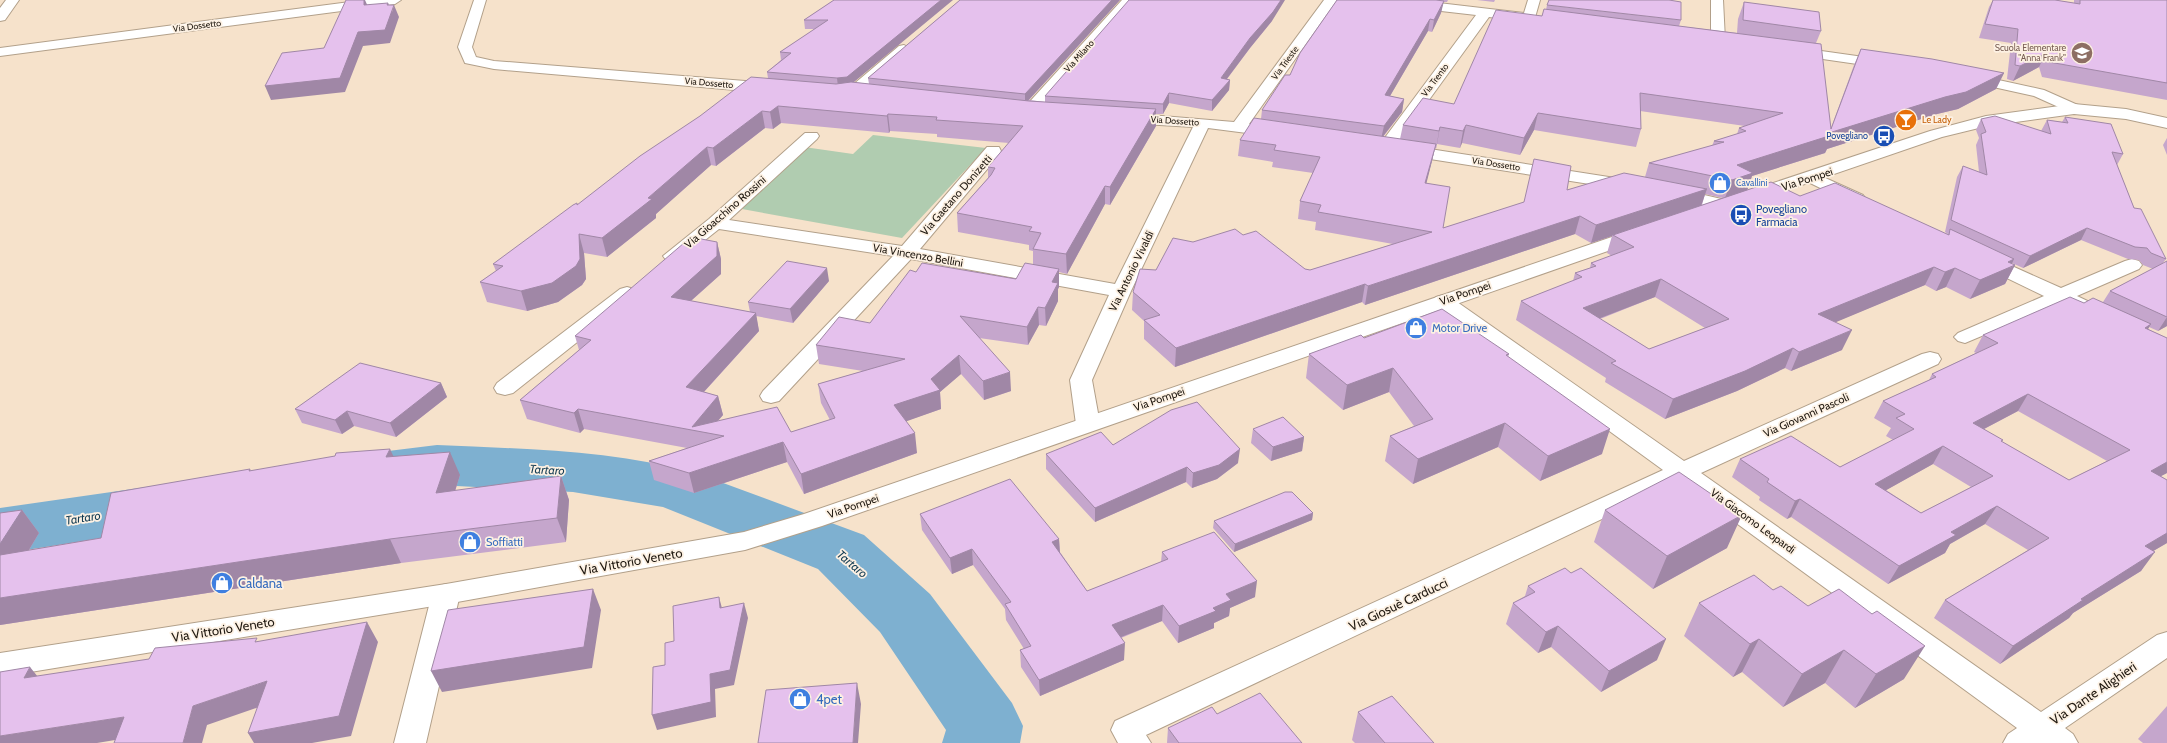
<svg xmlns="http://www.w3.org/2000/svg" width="2167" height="743" viewBox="0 0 2167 743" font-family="Cabin,sans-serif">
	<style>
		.green { fill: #b0ccb0 }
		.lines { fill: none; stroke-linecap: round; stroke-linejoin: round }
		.river { fill: #7eb0d0; fill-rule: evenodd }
		.minor-casing { stroke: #b2a08a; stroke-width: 2 }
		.tertiary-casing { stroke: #b2a08a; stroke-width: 2 }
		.minor { fill: #fff; fill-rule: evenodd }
		.tertiary { fill: #fff; fill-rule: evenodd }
		.wall { fill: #c5a6cc; fill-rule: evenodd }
		.shaded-wall { fill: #a087a6 }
		.building { fill: #e5c1ed; stroke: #a087a6; fill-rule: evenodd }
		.labels { text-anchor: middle; stroke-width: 3.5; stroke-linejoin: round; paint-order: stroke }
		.far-street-label { font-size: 9px; fill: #201911; stroke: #fdf1e3 }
		.far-education-label { font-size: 9px; fill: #785e54; stroke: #fdf1e3; text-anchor: end }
		.far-food-label { font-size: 9px; fill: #c56008; stroke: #fdf1e3; text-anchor: start }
		.far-transit-label { font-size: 9px; fill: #164399; stroke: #fdf1e3; text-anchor: end }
		.far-shop-label { font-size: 9px; fill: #366cbe; stroke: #fdf1e3; text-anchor: start }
		.street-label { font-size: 11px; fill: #201911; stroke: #fdf1e3 }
		.transit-label { font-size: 11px; fill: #164399; stroke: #fdf1e3; text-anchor: start }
		.shop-label { font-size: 11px; fill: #366cbe; stroke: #fdf1e3; text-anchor: start }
		.water-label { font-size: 12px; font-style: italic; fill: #133c53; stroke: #fdf1e3 }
		.near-street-label { font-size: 13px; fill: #201911; stroke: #fdf1e3 }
		.near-shop-label { font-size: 13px; fill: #366cbe; stroke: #fdf1e3; text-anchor: start }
	</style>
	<rect width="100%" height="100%" fill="#f6e2cb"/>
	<!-- green -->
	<path class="green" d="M873 135 986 148 902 238 742 209 804 147 853 154Z"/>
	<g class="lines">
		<!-- river -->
		<path class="river" d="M437 445C523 449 612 450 696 473L864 535 930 594 1012 703 1023 726 1020 743H942L946 730 880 632 818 569 663 507 573 492 437 485 380 492 358 486 349 472 358 458 380 452Z
			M181 482 203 489 213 504 203 519 181 526 0 554V508Z"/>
		<!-- minor casing -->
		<g class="minor-casing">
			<path id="minor" d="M6 0H19L5 20 0 21V8Z
				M365 0H401L395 4 0 56V48Z
				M474 0H486L472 47 476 57 494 61 769 83 774 85 777 88 774 91 769 93 494 69 465 63 458 47Z
				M1122 0H1135L1036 114H1024L1022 111 1024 108Z
				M1324 0H1337L1249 124 1284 129 1286 132 1284 135 1278 137 1208 128 1131 291 1092 380 1100 424 1096 429 1088 431 1080 429 1076 424 1070 380 1109 295 911 259 779 401 771 403 763 401 760 396 763 391 893 256 719 229 680 260 673 262 666 260 663 256 709 219 805 133H817L819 136 817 139 729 220 902 246 987 147H999L1001 151 999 155 920 249 1115 284 1193 127 1126 123 1120 121 1118 118 1120 115 1126 113 1234 122Z
				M1374 0H1413L1524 13 1528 0H1540L1534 21 1529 22 1489 17 1392 151H1380L1378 147 1476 15 1380 4Z
				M1711 0H1723L1725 40 1718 44 1711 40Z
				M904 45 911 49 909 52 858 95H848L845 92 848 89 899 46Z
				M1793 47 1885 60 1890 61 1892 64 1890 67 1885 68 1788 54 1786 51Z
				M1971 74 2044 90 2080 106 2082 109 2080 112 2074 114 2034 96 1966 81 1964 78 1966 75Z
				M1404 145 1628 180 1634 181 1637 185 1634 189 1628 190 1398 154 1396 150 1398 146Z
				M1812 172 1863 195 1866 199 1863 203 1857 204 1851 203 1806 181 1803 177 1806 173Z
				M1674 188 1730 201 1733 205 1730 209 1724 210 1668 197 1665 193 1668 189Z
				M1983 253 2061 288 2125 261 2132 259 2139 261 2142 265 2139 269 2077 296 2100 307 2103 311 2100 315C2086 319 2073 309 2060 303L1965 343 1958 341 1954 337 1958 333 2044 296 1976 263 1973 259 1976 255Z
				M627 287 634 289 637 293 634 297 513 393 505 395 497 393 494 388 497 383 620 289Z
				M1443 295 1450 297 1684 461 1922 354 1930 352 1938 354 1941 359 1938 364 1701 473 2041 712 2157 635 2167 632V658L2065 728 2073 734 2078 743H2003L2008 734 2017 728 1680 482 1146 735 1151 743H1118L1111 730 1115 721 1663 470 1436 305 1433 301 1436 297Z
				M446 584 456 587 460 594 426 743H394L432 594 436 587Z"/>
		</g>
		<!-- tertiary casing -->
		<g class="tertiary-casing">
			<path id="tertiary" d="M2074 104 2126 109 2167 118V128L2126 119 2074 114 1987 126 1942 137 1758 200 1752 201 1746 200 1743 196 1746 192 1930 131 1986 116Z
				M1638 228 1645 230 1647 234 1645 238 822 526 745 550 446 604 0 677V653L446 584 744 532 804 514Z"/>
		</g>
		<!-- minor -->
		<use href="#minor" class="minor"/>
		<!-- tertiary -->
		<use href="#tertiary" class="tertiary"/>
	</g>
	<!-- wall -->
	<path class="wall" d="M834 0 854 82 869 84 868 78 960 0H1120L1029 100 1045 102V96L1272 21 1250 48 1227 79 1230 80 1229 90 1212 111 1169 103 1163 114H1156V126L1110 205 1105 204 1067 274 1059 272V287L1058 289V301L1046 326 1039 325 1028 345 979 338 1011 391 984 400 961 374 940 392 941 409 906 421 917 453 804 494 787 462 694 493 654 480 649 461 687 448 584 429 580 433 527 419 520 400 579 350 575 336 717 242 721 259V274L691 301 750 312 748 302 829 281 793 323 756 316 759 331 704 392 718 396 723 415 718 421 791 432 830 420 821 403 818 384 863 371 819 364 816 345 870 323 916 272 1016 279 1033 265V251L1029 250V245L958 232 957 213 988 178V167L1009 143 937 137V134L890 131 889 133 781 123 773 129 765 128 716 166 711 165 656 214V218L607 257 584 253 586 279 582 285 558 302 527 311 487 302 480 282 496 271 493 264 578 205 768 78 767 72 781 60 780 52 815 29H805L804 20Z
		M1337 0H1448L1447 2H1443L1441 13 1432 32 1428 31 1390 96 1404 99 1402 112 1383 137 1400 139 1403 125 1454 104 1542 16 1546 10 1547 5 1681 20 1679 26 1737 33 1738 19 1744 2 1821 31 1816 43 1831 128 1854 65 1861 49 2004 73 1996 89 1958 109 1937 114 1827 149 1825 153 1752 176 1747 190 1800 196 1948 234 1945 232 1957 177 1963 166 1979 172 1976 145 1979 138 1976 130 1981 119 2041 131 2047 120 2062 122 2065 117 2123 154 2117 165 2134 208 2166 259 2162 264 2167 261V326L2158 331 2149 327 2148 329 2167 338V473L2161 476 2167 480V543L2153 551 2141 571 2073 613 2069 618 2000 664 1934 618 1945 600 2028 550 1985 524 1950 544 1945 553 1888 584 1791 517 1787 519 1759 500 1760 497 1732 477 1740 459 1840 467 1893 440 1886 436 1891 428 1874 418 1883 401 1929 380 1932 374 1976 353 1974 352 1983 335 2084 303 2103 302 2110 291 2153 269 2143 265 2139 260 2128 259 2081 240 2023 268 2012 263V264L2015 265 2005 284 1970 299 1946 287 1936 291 1925 285 1835 322 1842 350 1791 371 1785 368 1737 391 1665 419 1605 382 1606 378 1516 320 1521 301 1573 281 1575 273 1590 268 1591 263 1612 256 1607 253 1612 236 1591 243 1575 234 1365 305 1362 302 1175 367 1144 339V321L1132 310 1133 292 1156 270 1193 242 1243 235 1305 269 1310 270 1393 244 1315 230 1316 222 1298 219 1300 201 1313 173 1272 167 1273 162 1238 156 1240 140 1261 119 1262 110 1290 75ZM1640 111 1745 126 1739 128 1737 134 1714 141 1712 146 1649 163 1645 177 1567 190 1443 228 1426 183 1432 161 1435 148 1436 149 1437 144 1460 148 1462 143 1520 155 1534 130 1636 147 1641 129ZM1705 194 1723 198 1702 205ZM1655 297 1705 328 1649 349 1600 319ZM2018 411 2107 461 2069 480 2002 442 1984 429ZM1933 464 1971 487 1921 513 1886 490Z
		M1477 0H1495L1494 2Z
		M1993 0H2055L2074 3V0H2167V100L2042 77 2039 67 2013 81 2007 79 2011 43 1979 38 1989 7Z
		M2167 138V155L2163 145Z
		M1364 338 1509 354 1508 357 1602 454 1540 481 1498 447 1413 484 1385 461 1390 436 1414 426 1389 392 1343 410 1306 378 1309 354Z
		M441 383 447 397 396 437 354 426 342 434 302 423 295 409Z
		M1253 429 1304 437 1302 451 1271 461 1251 443Z
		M1113 445 1238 463 1217 479 1192 488 1186 482 1095 522 1046 469V454Z
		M393 456 460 475 455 491 561 476 569 500 566 542 401 563 0 625 22 510 39 533 29 550 101 538 250 469 251 471Z
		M1605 510 1727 548 1653 589 1594 542Z
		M1313 513 1312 520 1234 552 1213 528 1214 521Z
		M920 514 1059 539 1060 552 1087 591 1161 562 1162 552 1255 597 1230 608 1229 616 1214 623V628L1178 643 1162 621 1121 638 1124 660 1040 696 1021 667 1020 650 1024 649 1006 620 1005 609 973 565 952 574 922 530Z
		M1528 586 1657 660 1601 692 1551 647 1538 653 1506 624 1513 603 1525 596Z
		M1773 590 1904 679 1855 708 1825 683 1783 707 1742 672 1733 677 1684 636 1699 603Z
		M2167 706V743H2143L2138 739Z
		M1358 712 1434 743H1355L1352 740Z
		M1217 714 1302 743H1167L1168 728Z"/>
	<!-- shaded-wall -->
	<path class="shaded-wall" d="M364 0H365L369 9 364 5Z
		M941 0H953L848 87H838L837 78Z
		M1112 0H1120L1025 104V94Z
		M1281 0H1285L1272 21 1250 48 1220 88 1221 78 1250 38Z
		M1444 1 1441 13 1432 32 1434 20Z
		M388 3 392 12 394 5 399 17 390 43 363 46 345 92 271 100 265 86 358 32 387 5Z
		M1430 19 1428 31 1383 108 1385 95Z
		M2046 53 2039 67 2013 81 2020 66Z
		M2004 73 1996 89 1958 109 1937 114 1827 149 1825 153 1752 176 1747 191 1725 198 1737 165Z
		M1230 80 1229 90 1212 111V100Z
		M1169 93V103L1163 114V104Z
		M1404 99 1402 112 1381 139 1384 126Z
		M778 106 781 123 773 129 770 112Z
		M1156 109V126L1110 205V187Z
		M762 111 765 128 716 166 713 148Z
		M1538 113 1534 130 1520 155 1524 138Z
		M888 114 890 131 889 133 887 116Z
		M1466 125 1462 143 1460 148 1463 131Z
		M1440 127 1437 144 1436 149 1439 131Z
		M1436 144 1432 161 1422 201 1425 183Z
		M707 147 711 165 656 214V218L607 257 602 238Z
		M1105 186V204L1067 274 1066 254Z
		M1707 189 1701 206 1613 235 1612 236 1591 243 1596 225Z
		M1580 216 1575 234 1365 305 1368 286Z
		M2087 228 2081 240 2023 268 2030 256Z
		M579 234 584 253 586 279 582 285 558 302 527 311 521 291Z
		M717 242 721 259V274L675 315 671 297Z
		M2014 259 2010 268 2015 265 2005 284 1970 299 1980 280 2008 262Z
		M1934 267 1925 285 1810 333 1818 314Z
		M827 268 829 281 793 323 790 309Z
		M1955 268 1946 287 1936 291 1945 272Z
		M1059 269V287L1058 289V301L1046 326 1045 308 1052 282Z
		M1661 279 1655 297 1577 327 1583 308Z
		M1365 284 1362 302 1175 367 1176 348Z
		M1038 307 1039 325 1028 345 1027 327Z
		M756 313 759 331 691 406 686 387Z
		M2167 317V326L2158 331Z
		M2151 324 2141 341 2145 328Z
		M1852 330 1842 350 1791 371 1799 352Z
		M1793 348 1785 368 1737 391 1665 419 1673 399Z
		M959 355 961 374 940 392 941 409 896 425 894 405 931 379Z
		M1393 368 1389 392 1343 410 1347 385Z
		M1010 372 1011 391 984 400 983 381Z
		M441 383 447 397 396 437 390 423Z
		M2028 394 2018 411 1963 440 1973 423Z
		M718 396 723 415 707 433 692 427Z
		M578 409 584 429 580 433 574 413Z
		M347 411 354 426 342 434 335 420Z
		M1505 423 1498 447 1413 484 1418 459Z
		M1610 429 1602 454 1540 481 1548 456Z
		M915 433 917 453 804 494 801 474Z
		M1304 437 1302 451 1271 461 1273 447Z
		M783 442 787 462 694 493 689 473Z
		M1943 446 1933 464 1865 502 1875 484Z
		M390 449 401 472 386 457Z
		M1240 449 1238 463 1217 479 1192 488 1193 473Z
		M450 452 460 475 447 517 436 493Z
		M2167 462V473L2138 488 2151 471Z
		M1187 467 1186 482 1095 522V508Z
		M561 476 569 500 566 542 557 518Z
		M1800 499 1791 517 1787 519 1795 501Z
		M1997 506 1985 524 1950 544 1945 553 1888 584 1899 566 1951 532Z
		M22 510 39 533 11 580 0 566V544Z
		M1313 513 1312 520 1234 552 1235 544Z
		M1742 515 1727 548 1653 589 1667 556Z
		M2167 533V543L2131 564 2145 546Z
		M390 539 401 563 0 625V598Z
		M1059 539 1060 555 1052 542Z
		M972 549 973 565 952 574 950 558Z
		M2155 552 2141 571 2073 613 2069 618 2000 664 2013 646 2081 599Z
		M1257 581 1255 597 1230 608 1229 616 1214 623V628L1178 643 1179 626 1213 608 1226 594Z
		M593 589 601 610 592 668 442 692 431 671Z
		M719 597 723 612 720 608Z
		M744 603 748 618 734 685 715 689 716 717 657 730 652 715 710 674Z
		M1163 605 1162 621 1111 641 1112 625Z
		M367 622 378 642 351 736 312 743H254L248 733Z
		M1558 626 1551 647 1538 653 1546 632Z
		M1666 639 1657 660 1601 692 1609 671Z
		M1759 639 1742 672 1733 677 1750 644Z
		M1125 643 1124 660 1040 696 1039 680Z
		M1925 646 1904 679 1855 708 1876 674Z
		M1844 650 1825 683 1783 707 1802 674Z
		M30 667 46 687 24 678Z
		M267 681 279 700 207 725 202 743H183L193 706Z
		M857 683 861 704 858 743H853Z
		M124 717 139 736 97 743H0V736Z"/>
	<!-- building -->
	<path class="building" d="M346 0H364V5L388 3 387 5H394L385 30 358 32 340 78 265 86 282 53 324 48Z
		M834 0H941L847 77 837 78 767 72 791 53 780 52 828 20H804Z
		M960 0H1112L1025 94 868 78Z
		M1129 0H1281L1273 12 1250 38 1221 78 1230 80 1212 100 1169 93 1163 104 1045 96Z
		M1337 0H1436L1444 1 1434 20 1430 19 1385 95 1404 99 1384 126 1262 110 1285 75H1290L1300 53Z
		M1549 0H1669L1681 2V20L1547 5Z
		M1993 0H2055L2080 4V0H2167V83L2049 62 2046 53 2020 66 2015 65 2018 29 1985 24Z
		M1744 2 1819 12 1821 31 1743 20Z
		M1544 9 1821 44 1831 129 1861 49 1932 59 2004 73 1966 92 1945 97 1832 132V135L1737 165 1753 173 1732 180 1649 163 1724 142 1714 141 1746 131 1739 128 1783 113 1640 93 1641 129 1538 113 1524 138 1466 125 1463 131 1440 127 1439 131 1403 125 1423 98 1454 104 1496 10 1542 16Z
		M751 77 836 84 851 82 1029 101 1156 109 1110 187 1105 186 1066 254 1033 249 1041 233 1029 231 1032 227 957 213 991 175 995 168 988 167 1023 126 936 120 937 117 888 114 887 116 778 106 770 112 762 111 713 148 707 147 648 198 652 199 602 238 579 234 580 259 576 266 552 283 521 291 480 282 503 266 493 264 573 205 577 203V205L640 156 700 116Z
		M1995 116 2051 134 2047 120 2068 123 2065 117 2111 124 2123 154 2112 152 2134 208 2141 209 2166 259 2151 253 2147 248 2135 247 2087 228 2030 256 1951 220 1963 166 1987 175 1981 134 1986 132 1981 119Z
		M1254 118 1436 144 1425 183 1450 187 1443 228 1524 202 1534 159 1571 166 1567 190 1624 173 1707 189 1596 225 1580 216 1368 286 1365 284 1176 348 1144 320 1160 315 1133 292 1140 269 1156 270 1173 238 1193 242 1235 229 1243 235 1256 231 1305 269 1310 270 1432 232 1318 212 1321 205 1300 201 1320 157 1274 150 1276 145 1240 140Z
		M1771 182 1800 196 1835 183 1949 235 1950 229 2014 259 2008 262 2015 265 1980 280 1955 268 1945 272 1934 267 1818 314 1852 330 1799 352 1793 348 1745 371 1673 399 1611 363 1616 361 1521 301 1582 277 1575 273 1596 266 1591 263 1634 247 1613 235ZM1661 279 1729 319 1649 349 1583 308Z
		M691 237 717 242V256L671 297 756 313 686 387 718 396 692 427 777 407 791 432 835 418 818 384 905 359 816 345 839 317 870 323 910 270 916 272 922 263 1016 279 1025 263 1059 269 1052 282 1058 283 1045 308 1038 307 1027 327 960 316 1010 372 983 381 959 355 931 379 940 390 894 405 915 433 801 474 783 442 689 473 649 461 724 436 578 409 574 413 520 400 591 340 575 336Z
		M787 261 827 268 790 309 748 302Z
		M2167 261V317L2110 291Z
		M2070 297 2084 303 2093 298 2151 324 2145 328 2167 338V462L2151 471 2167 480V533L2145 546 2155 552 2081 599 2083 600 2013 646 1945 600 2049 538 1997 506 1951 532 1956 535 1899 566 1800 499 1795 501 1767 482 1769 479 1740 459 1791 436 1840 467 1914 429 1896 418 1905 414 1883 401 1936 377 1932 374 1998 343 1983 335ZM2028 394 2130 450 2069 480 2001 441 2003 440 1973 423ZM1943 446 1993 476 1921 513 1875 484Z
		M1442 309 1509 354 1506 355 1610 429 1548 456 1505 423 1418 459 1390 436 1433 419 1393 368 1347 385 1309 354 1361 335 1364 338Z
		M360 363 441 383 390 423 347 411 335 420 295 409Z
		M1197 402 1240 449 1219 465 1193 473 1187 467 1095 508 1046 454 1101 432 1113 445 1171 410Z
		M1283 417 1304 437 1273 447 1253 429Z
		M390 449 386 457 450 452 436 493 561 476 557 518 390 539 0 598V555L101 538 111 493 250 469 249 471 335 456 336 453Z
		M1679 472 1742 515 1667 556 1605 510Z
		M1010 479 1059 539 1052 542 1087 591 1168 559 1162 552 1214 532 1257 581 1226 594 1231 600 1213 608 1216 611 1179 626 1163 605 1112 625 1125 643 1039 680 1020 650 1031 646 1005 604 1011 602 972 549 950 558 920 514Z
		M1285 492H1292L1313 513 1235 544 1214 521Z
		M22 510 0 544V513Z
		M1565 568 1571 573 1581 568 1666 639 1609 671 1558 626 1546 632 1513 603 1535 592 1528 586Z
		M1754 575 1773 590 1781 586 1808 606 1839 589 1872 614 1877 611 1925 646 1876 674 1844 650 1802 674 1759 639 1750 644 1699 603Z
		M593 589 584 647 431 671 448 610Z
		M719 597 720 608 744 603 730 670 710 674 711 702 652 715 653 667 665 665V643L674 641 673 606Z
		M367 622 339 716 248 733 267 681 193 706 183 743H114L124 717 0 736V672L30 667 24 678 149 659 155 648 257 638 255 642Z
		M857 683 853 743H758L766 690Z
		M1260 693 1302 743H1179L1168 728 1212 707 1217 714Z
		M1392 696 1434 743H1385L1358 712Z"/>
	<!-- icons -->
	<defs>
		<g id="school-disc" transform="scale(1.15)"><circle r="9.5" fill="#8d6e63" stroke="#fdf1e3"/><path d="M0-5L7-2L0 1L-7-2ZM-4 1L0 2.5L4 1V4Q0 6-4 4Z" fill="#fff"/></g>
		<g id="bar-disc" transform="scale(1.15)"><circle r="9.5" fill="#e8710a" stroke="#fdf1e3"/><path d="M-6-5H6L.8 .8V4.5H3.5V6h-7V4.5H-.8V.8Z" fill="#fff"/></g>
		<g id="bus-disc" transform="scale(1.15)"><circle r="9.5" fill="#1a4fb4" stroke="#fdf1e3"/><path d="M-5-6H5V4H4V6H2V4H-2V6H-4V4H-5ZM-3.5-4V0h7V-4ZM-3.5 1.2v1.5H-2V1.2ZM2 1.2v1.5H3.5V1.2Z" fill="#fff"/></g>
		<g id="shop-disc" transform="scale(1.15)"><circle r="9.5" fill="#3f7fe0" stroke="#fdf1e3"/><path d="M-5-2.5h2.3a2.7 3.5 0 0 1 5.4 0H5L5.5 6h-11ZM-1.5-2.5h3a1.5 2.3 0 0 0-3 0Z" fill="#fff"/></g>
	</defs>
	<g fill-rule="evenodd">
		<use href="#school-disc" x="2082" y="53"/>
		<use href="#bar-disc" x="1906" y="120"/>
		<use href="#bus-disc" x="1884" y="136"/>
		<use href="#shop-disc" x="1720" y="183"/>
		<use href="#bus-disc" x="1741" y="215"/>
		<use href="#shop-disc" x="1416" y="328"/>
		<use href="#shop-disc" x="470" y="542"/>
		<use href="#shop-disc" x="222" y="583"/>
		<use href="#shop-disc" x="800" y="699"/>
	</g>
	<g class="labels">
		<!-- far-street labels -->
		<g class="far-street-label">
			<text transform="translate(197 26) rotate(-7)" y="3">Via Dossetto</text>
			<text transform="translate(1079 56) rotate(-48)" y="3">Via Milano</text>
			<text transform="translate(1285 63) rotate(-54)" y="3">Via Trieste</text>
			<text transform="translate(1435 80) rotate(-53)" y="3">Via Trento</text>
			<text transform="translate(709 83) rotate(5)" y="3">Via Dossetto</text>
			<text transform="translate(1175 121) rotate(4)" y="3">Via Dossetto</text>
			<text transform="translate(1496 164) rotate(9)" y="3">Via Dossetto</text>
		</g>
		<!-- far-education labels -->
		<g class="far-education-label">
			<text x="2066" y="51">Scuola Elementare<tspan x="2066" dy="10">"Anna Frank"</tspan></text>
		</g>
		<!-- far-food labels -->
		<g class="far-food-label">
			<text x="1922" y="123">Le Lady</text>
		</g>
		<!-- far-transit labels -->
		<g class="far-transit-label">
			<text x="1868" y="139">Povegliano</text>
		</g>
		<!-- far-shop labels -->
		<g class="far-shop-label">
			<text x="1736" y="186">Cavallini</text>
		</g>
		<!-- street labels -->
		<g class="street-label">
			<text transform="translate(1807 179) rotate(-18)" y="4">Via Pompei</text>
			<text transform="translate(956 195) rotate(-49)" y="4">Via Gaetano Donizetti</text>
			<text transform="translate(725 212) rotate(-41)" y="4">Via Gioacchino Rossini</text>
			<text transform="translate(918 255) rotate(10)" y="4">Via Vincenzo Bellini</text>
			<text transform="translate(1131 271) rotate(-64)" y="4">Via Antonio Vivaldi</text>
			<text transform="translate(1465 293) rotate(-19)" y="4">Via Pompei</text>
			<text transform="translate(1159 399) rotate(-19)" y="4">Via Pompei</text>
			<text transform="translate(1806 415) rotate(-24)" y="4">Via Giovanni Pascoli</text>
			<text transform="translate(853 506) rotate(-19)" y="4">Via Pompei</text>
			<text transform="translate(1753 521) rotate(36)" y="4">Via Giacomo Leopardi</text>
		</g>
		<!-- transit labels -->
		<g class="transit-label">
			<text x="1756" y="213">Povegliano<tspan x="1756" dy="13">Farmacia</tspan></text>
		</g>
		<!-- shop labels -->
		<g class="shop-label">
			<text x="1432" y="332">Motor Drive</text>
			<text x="486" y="546">Soffiatti</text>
		</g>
		<!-- water labels -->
		<g class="water-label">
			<text transform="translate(547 470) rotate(3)" y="4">Tartaro</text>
			<text transform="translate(83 518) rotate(-9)" y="4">Tartaro</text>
			<text transform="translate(852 564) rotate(40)" y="4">Tartaro</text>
		</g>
		<!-- near-street labels -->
		<g class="near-street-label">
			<text transform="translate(631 561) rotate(-10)" y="5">Via Vittorio Veneto</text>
			<text transform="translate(1398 604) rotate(-25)" y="5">Via Giosuè Carducci</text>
			<text transform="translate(223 629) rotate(-9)" y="5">Via Vittorio Veneto</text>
			<text transform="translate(2093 693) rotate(-34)" y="5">Via Dante Alighieri</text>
		</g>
		<!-- near-shop labels -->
		<g class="near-shop-label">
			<text x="238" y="588">Caldana</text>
			<text x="816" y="704">4pet</text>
		</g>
	</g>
</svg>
